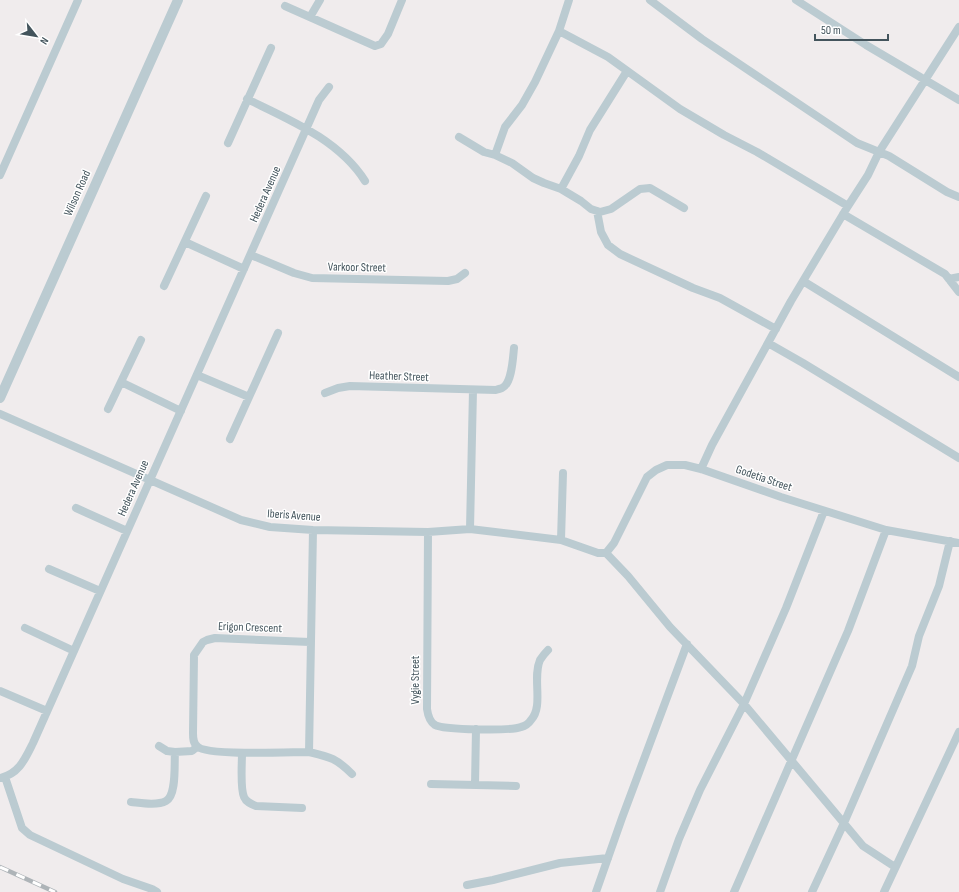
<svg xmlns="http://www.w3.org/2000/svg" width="959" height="892" viewBox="0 0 959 892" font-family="'Sofia Sans Condensed',sans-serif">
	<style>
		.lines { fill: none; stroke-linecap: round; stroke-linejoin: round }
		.minor { stroke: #bbcbd1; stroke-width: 8 }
		.tertiary { stroke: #bbcbd1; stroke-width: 10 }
		.rail-casing { stroke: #aeb4b8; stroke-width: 4.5 }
		.rail { stroke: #fff; stroke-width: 3; stroke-dasharray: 9; stroke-linecap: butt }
		.labels { text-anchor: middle; stroke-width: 3; stroke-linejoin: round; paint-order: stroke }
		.street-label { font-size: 12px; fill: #43545c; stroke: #fff }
	</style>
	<rect width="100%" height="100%" fill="#f0eced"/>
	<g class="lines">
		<!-- minor -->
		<path class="minor" d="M650 0 702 39 857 143 889 156 947 192 959 197
			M796 0 866 45 959 100
			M285 6 375 46 381 44 388 34 402 0
			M310 17 320 0
			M559 31 608 57 680 109 724 135 757 152 848 206
			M247 99C290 120 339 140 365 181
			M459 137 484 152 495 155 512 163 533 178 544 183 561 189 581 201 591 209 600 212 611 209 640 189 650 188 684 208
			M228 143 271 48
			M495 155 505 127 522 105 535 82 559 31 569 0
			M0 175 78 0
			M561 189 579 156 590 130 627 71
			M597 211 601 232 608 245 620 254 693 288 720 298 776 329
			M843 214 945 274 959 292
			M185 242 244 269
			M251 255 294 273 312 278 448 281 457 279 465 273
			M949 279 959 277
			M803 281 959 377
			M164 286 206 196
			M768 343 803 363 959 458
			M197 375 249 397
			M121 382 181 411
			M325 393 338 388 350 386 496 390C498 389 500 389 502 388 512 384 513 357 514 348
			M108 409 141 340
			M0 414 241 520 270 527 313 530 428 532 470 529 561 540 598 553H606
			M230 439 278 333
			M701 469 712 445 791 301 848 206 868 175 879 152 959 27
			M76 508 127 531
			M470 529 473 390
			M428 532 427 709C428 716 430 722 435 725 444 730 511 731 521 727 525 726 529 723 531 720 544 706 532 678 540 660 542 657 545 653 548 650
			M561 540 563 473
			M606 553 628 576 670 627 744 704 863 846 895 867
			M606 553 614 543 647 477 656 470 667 465H685L701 469 781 497 886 530 959 543
			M49 569 100 591
			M25 628 74 651
			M310 642 215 638 207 640 203 642 194 655 193 733C193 738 193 744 198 747 209 756 290 752 309 752L313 530
			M0 691 47 711
			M159 746 167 751 175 752
			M309 752C330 757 336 758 352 774
			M242 753C242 764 240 788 244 797 246 802 251 804 256 806L302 808
			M5 777 22 828 30 835 123 879 152 889 157 892
			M0 778C19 774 25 759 33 743L319 100 329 87
			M431 784 516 786
			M475 785 476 729
			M131 802C141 803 157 806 166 801 177 795 174 764 175 752L192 751 197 747
			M467 885 493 880 560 863 608 858
			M596 892 622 818 687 644
			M660 892 679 839 700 790 744 704 786 608 824 511
			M734 892 848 631 886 530
			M812 892 844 823 912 666 919 636 939 586 950 541
			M884 892 959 732"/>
		<!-- tertiary -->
		<path class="tertiary" d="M0 398 178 0"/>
		<!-- rail casing -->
		<g class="rail-casing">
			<path id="rail" d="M0 867 55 892"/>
		</g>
		<!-- rail -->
		<use href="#rail" class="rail"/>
	</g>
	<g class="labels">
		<!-- street labels -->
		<g class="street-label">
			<text transform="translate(77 193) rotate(-66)" y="4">Wilson Road</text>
			<text transform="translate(265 194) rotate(-66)" y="4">Hedera Avenue</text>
			<text transform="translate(357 267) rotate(1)" y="4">Varkoor Street</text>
			<text transform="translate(399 376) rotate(2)" y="4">Heather Street</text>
			<text transform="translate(764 478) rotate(19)" y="4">Godetia Street</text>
			<text transform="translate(133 488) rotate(-66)" y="4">Hedera Avenue</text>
			<text transform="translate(294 515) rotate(4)" y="4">Iberis Avenue</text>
			<text transform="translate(250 627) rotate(2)" y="4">Erigon Crescent</text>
			<text transform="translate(415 680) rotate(-90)" y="4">Vygie Street</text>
		</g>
	</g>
	<!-- north arrow -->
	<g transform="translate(36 36) rotate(121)" stroke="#ffffff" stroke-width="3" paint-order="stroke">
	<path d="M0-3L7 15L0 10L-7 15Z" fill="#43545c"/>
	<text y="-6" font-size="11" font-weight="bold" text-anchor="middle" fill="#43545c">N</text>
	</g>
	<!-- scale -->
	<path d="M815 34v6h73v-6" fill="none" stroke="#43545c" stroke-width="2"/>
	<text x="821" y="34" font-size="12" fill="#43545c" stroke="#ffffff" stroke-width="3" paint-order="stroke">50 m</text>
</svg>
